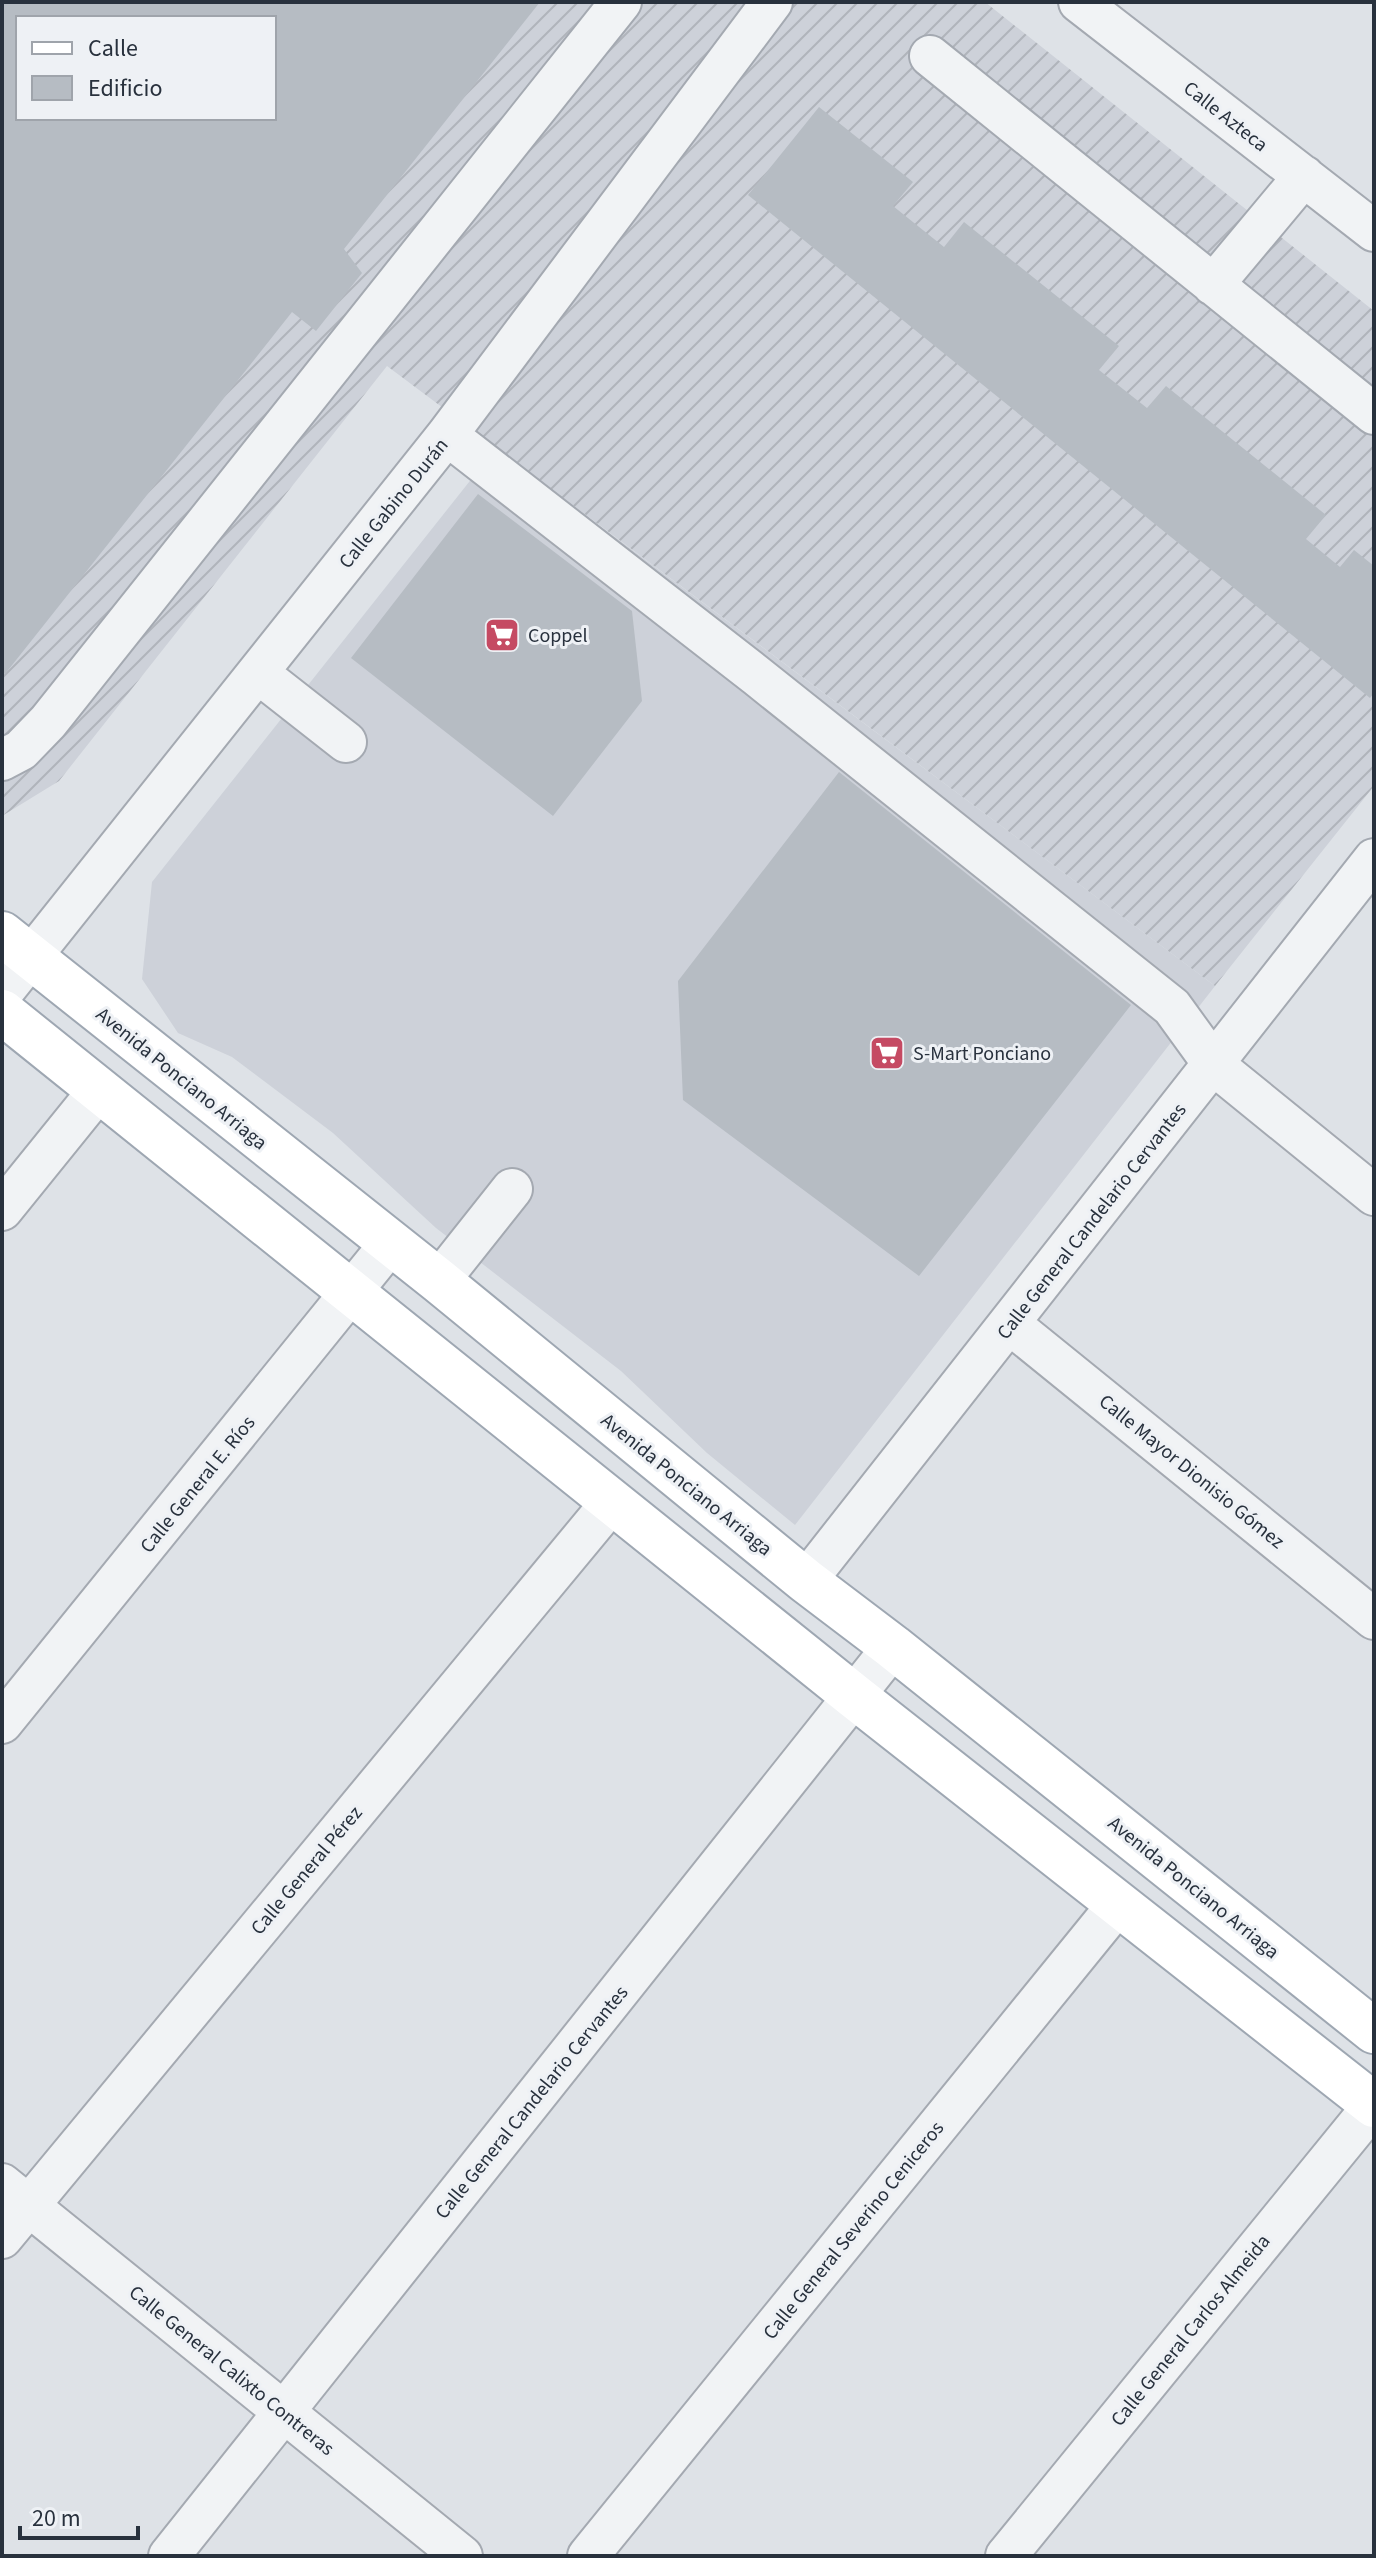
<svg xmlns="http://www.w3.org/2000/svg" width="1376" height="2558" viewBox="0 0 1376 2558" font-family="'Source Sans 3',sans-serif">
	<style>
		.built { fill: #cdd1d9 }
		.industrial { fill: url(#industrial-furrows); fill-rule: evenodd }
		.building { fill: #b6bcc3; fill-rule: evenodd }
		.lines { fill: none; stroke-linecap: round; stroke-linejoin: round }
		.minor-casing { stroke: #a4a9b1; stroke-width: 44 }
		.major-casing { stroke: #9ea7b2; stroke-width: 48 }
		.minor { stroke: #f1f3f5; stroke-width: 40 }
		.major { stroke: #fff; stroke-width: 44 }
		.labels { text-anchor: middle; stroke-width: 6; stroke-linejoin: round; paint-order: stroke }
		.street-label { font-size: 20px; fill: #28313d; stroke: #eef1f5 }
		.poi-label { font-size: 20px; fill: #28313d; stroke: #eef1f5; text-anchor: start }
	</style>
	<defs>
		<pattern id="industrial-furrows" width="10" height="10" patternUnits="userSpaceOnUse" patternTransform="scale(2)"><rect width="10" height="10" fill="#cdd1d9"/><path d="M-1 1l2-2M0 10L10 0M9 11l2-2" fill="none" stroke="#b0b4bb"/></pattern>
	</defs>
	<rect width="100%" height="100%" fill="#dee2e7"/>
	<!-- built -->
	<path class="built" d="M496 448 1215 986 795 1525 707 1453 621 1371 436 1228 333 1133 232 1057 178 1033 142 979 152 882Z"/>
	<!-- industrial -->
	<path class="industrial" d="M2 2H985L1374 311V786L1215 986 387 366 59 781 2 816ZM18 18H274V118H18Z"/>
	<!-- building -->
	<path class="building" d="M2 2H540L344 249 362 273 316 331 292 312 5 674 2 672ZM18 18H274V118H18Z
		M819 107 913 182 893 206 944 247 964 222 1119 346 1099 370 1147 408 1166 386 1326 515 1306 539 1340 567 1354 550 1374 566V693L1370 698 748 195Z
		M478 494 632 611 642 701 553 816 351 658Z
		M839 772 1131 1005 919 1276 683 1100 678 981Z"/>
	<g class="lines">
		<!-- minor casing -->
		<g class="minor-casing">
			<path id="minor" d="M1079 2 1374 231
				M930 56 1374 414
				M1213 285 1304 176
				M447 435 757 676 1172 1007 1214 1065 1374 1195
				M258 673 346 742
				M2 760 21 750 48 722 621 2
				M2 993 447 435 772 2
				M2 1210 99 1090
				M439 1281 512 1189
				M1010 1324 1374 1619
				M806 1581 1374 859
				M2 1723 390 1244
				M2 2184 462 2556
				M2 2238 611 1503
				M169 2556 893 1647
				M588 2556 1119 1903
				M1006 2556 1374 2105"/>
		</g>
		<!-- major casing -->
		<g class="major-casing">
			<path id="major" d="M2 934 439 1281 806 1581 893 1647 1374 2031
				M2 1012 854 1696 1374 2105"/>
		</g>
		<!-- minor -->
		<use href="#minor" class="minor"/>
		<!-- major -->
		<use href="#major" class="major"/>
	</g>
	<!-- icons -->
	<defs>
		<g id="supermarket-square" transform="scale(1.8)"><rect x="-9" y="-9" width="18" height="18" rx="4" fill="#c54a63" stroke="#eef1f5"/><path d="M-6-5.5h2.5l.6 2H6L4.5 2H-2.5L-4.4-4H-6ZM-1.5 3.2a1.3 1.3 0 1 0 .1 0ZM3 3.2a1.3 1.3 0 1 0 .1 0Z" fill="#fff"/></g>
	</defs>
	<g fill-rule="evenodd">
		<use href="#supermarket-square" x="502" y="635"/>
		<use href="#supermarket-square" x="887" y="1053"/>
	</g>
	<g class="labels">
		<!-- street labels -->
		<g class="street-label">
			<text transform="translate(1226 116) rotate(38)" y="7">Calle Azteca</text>
			<text transform="translate(393 503) rotate(-51)" y="7">Calle Gabino Durán</text>
			<text transform="translate(182 1078) rotate(39)" y="7">Avenida Ponciano Arriaga</text>
			<text transform="translate(1091 1221) rotate(-52)" y="7">Calle General Candelario Cervantes</text>
			<text transform="translate(1192 1471) rotate(39)" y="7">Calle Mayor Dionisio Gómez</text>
			<text transform="translate(197 1484) rotate(-51)" y="7">Calle General E. Ríos</text>
			<text transform="translate(687 1484) rotate(39)" y="7">Avenida Ponciano Arriaga</text>
			<text transform="translate(306 1870) rotate(-50)" y="7">Calle General Pérez</text>
			<text transform="translate(1194 1887) rotate(39)" y="7">Avenida Ponciano Arriaga</text>
			<text transform="translate(531 2102) rotate(-51)" y="7">Calle General Candelario Cervantes</text>
			<text transform="translate(853 2230) rotate(-51)" y="7">Calle General Severino Ceniceros</text>
			<text transform="translate(1190 2330) rotate(-51)" y="7">Calle General Carlos Almeida</text>
			<text transform="translate(232 2370) rotate(39)" y="7">Calle General Calixto Contreras</text>
		</g>
		<!-- poi labels -->
		<g class="poi-label">
			<text x="528" y="642">Coppel</text>
			<text x="913" y="1060">S-Mart Ponciano</text>
		</g>
	</g>
	<!-- border -->
	<rect width="1376" height="2558" fill="none" stroke="#28313d" stroke-width="8"/>
	<!-- legend -->
	<rect x="16" y="16" width="260" height="104" fill="#eef1f5" stroke="#9fa4ab" stroke-width="2"/>
	<rect x="32" y="42" width="40" height="12" fill="#ffffff" stroke="#9fa4ab" stroke-width="2"/>
	<text x="88" y="56" font-size="24" fill="#28313d">Calle</text>
	<rect x="32" y="76" width="40" height="24" fill="#b6bcc3" stroke="#9fa4ab" stroke-width="2"/>
	<text x="88" y="96" font-size="24" fill="#28313d">Edificio</text>
	<!-- scale -->
	<path d="M20 2526v12h118v-12" fill="none" stroke="#28313d" stroke-width="4"/>
	<text x="32" y="2526" font-size="24" fill="#28313d" stroke="#eef1f5" stroke-width="6" paint-order="stroke">20 m</text>
</svg>
